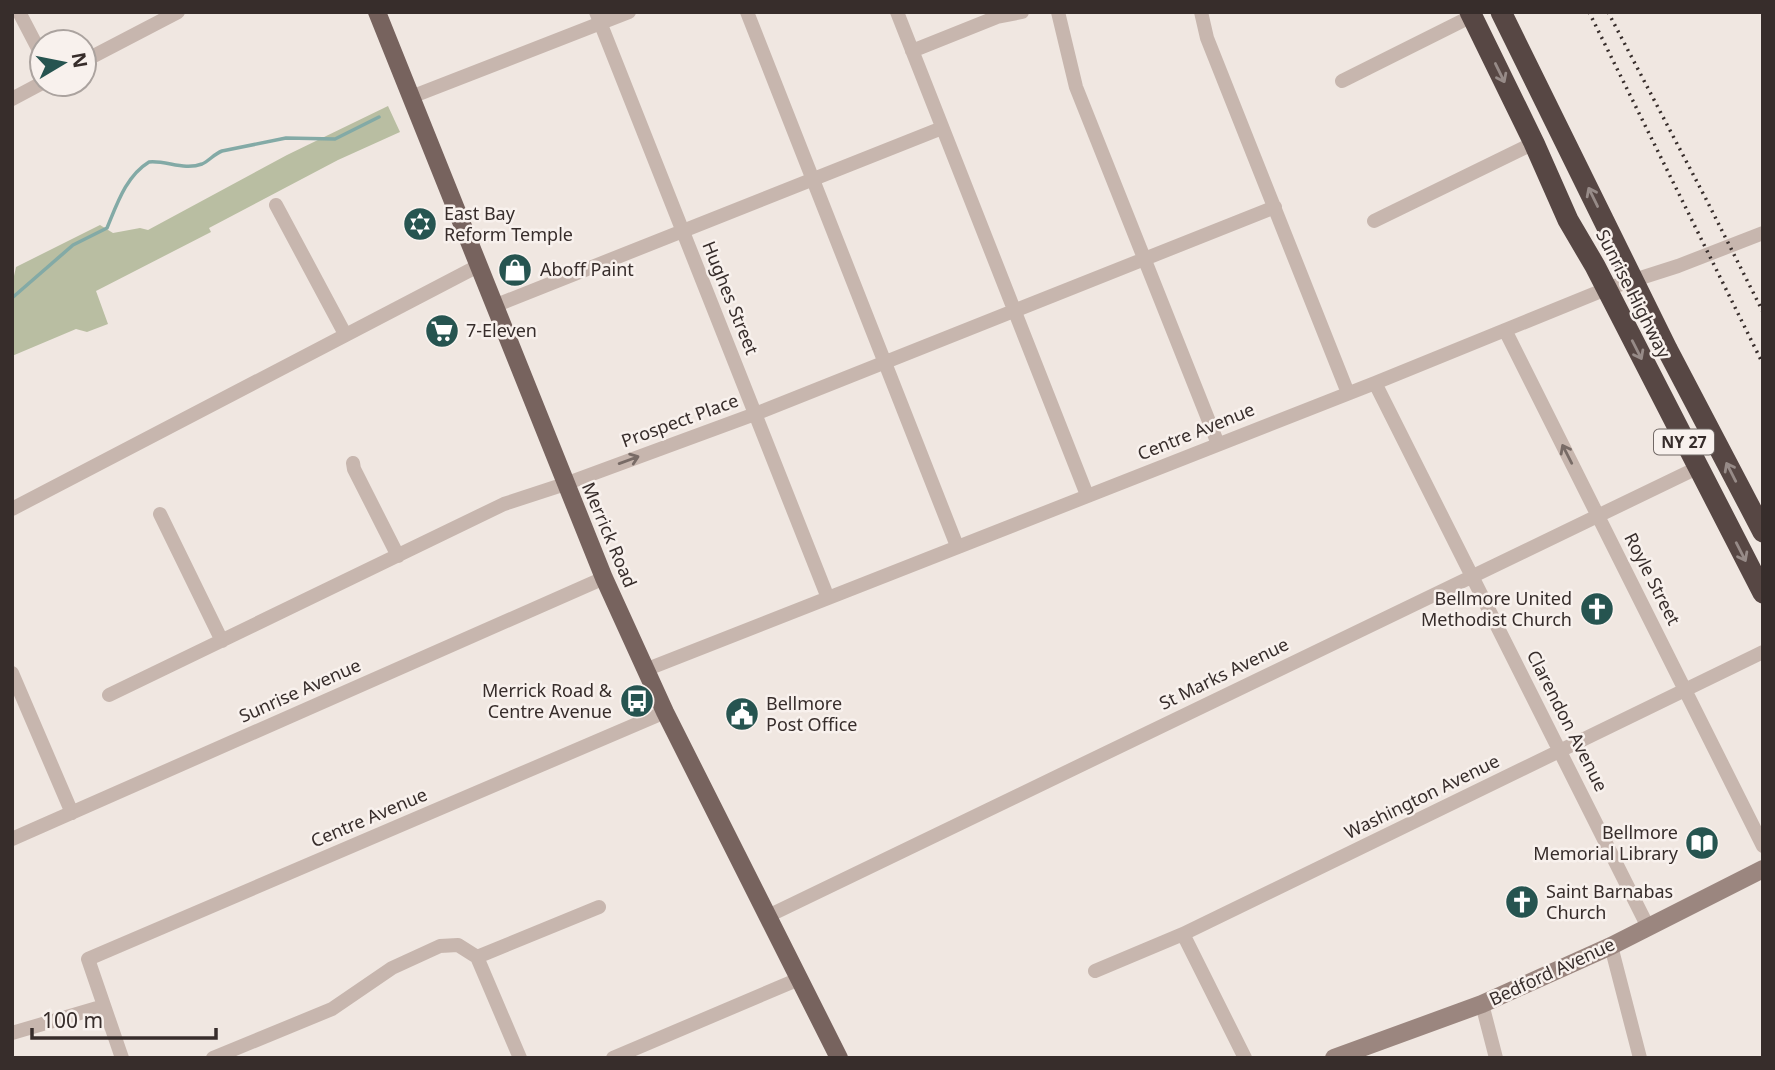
<svg xmlns="http://www.w3.org/2000/svg" width="1775" height="1070" viewBox="0 0 1775 1070" font-family="'Noto Sans',sans-serif">
	<style>
		.green { fill: #b9bea2 }
		.lines { fill: none; stroke-linecap: round; stroke-linejoin: round }
		.stream { stroke: #83aaa6; stroke-width: 3.5 }
		.street { stroke: #c7b6ae; stroke-width: 14 }
		.secondary { stroke: #9b867f; stroke-width: 18 }
		.primary { stroke: #77635e; stroke-width: 18 }
		.highway { stroke: #574744; stroke-width: 21 }
		.rail { stroke: #372d2b; stroke-width: 3.5; stroke-dasharray: 2 5; stroke-linecap: butt }
		.oneway { stroke: #978b88 }
		.oneway2 { stroke: #786b66 }
		.labels { text-anchor: middle; stroke-width: 5; stroke-linejoin: round; paint-order: stroke }
		.shield { fill: #f8f1ed; stroke: #716865; stroke-width: 2 }
		.shield-label { font-size: 16px; font-weight: bold; fill: #372d2b }
		.poi-label { font-size: 18px; fill: #372d2b; stroke: #f8f1ed; text-anchor: start }
		.street-label { font-size: 18px; fill: #372d2b; stroke: #f8f1ed }
	</style>
	<rect width="100%" height="100%" fill="#f0e7e1"/>
	<!-- green -->
	<path class="green" d="M388 106 400 132 338 160 209 228 211 232 96 291 108 324 87 332 76 329 12 356V285L16 267 100 225 113 233 140 228 148 230 287 155Z"/>
	<g class="lines">
		<!-- stream -->
		<path class="stream" d="M12 298 73 245 107 228C117 204 126 176 149 162 166 160 184 171 202 164 209 161 214 154 222 151L286 138 335 139 379 117"/>
		<!-- street -->
		<path class="street" d="M19 12 42 56
			M596 12 828 598
			M747 12 957 546
			M897 12 1087 495
			M1058 12 1076 87 1218 444
			M1201 12 1207 38 1348 393
			M912 51 997 17 1022 12
			M84 61 178 12
			M1342 81 1472 16
			M411 97 629 12
			M12 99 42 83
			M276 205 345 334
			M1374 221 1534 143
			M494 306 942 128
			M1505 330 1763 846
			M1375 383 1648 927
			M353 463 354 469 398 556
			M12 509 478 266
			M160 514 222 641
			M645 670 1375 383 1606 289 1678 266 1763 233
			M12 673 72 813
			M109 695 504 504 565 484 755 414 1275 207
			M12 839 604 578
			M768 916 1697 468
			M1183 934 1245 1058
			M1611 946 1640 1058
			M477 957 599 907
			M1095 971 1183 934 1763 652
			M1482 1004 1496 1058
			M12 1033 104 1006
			M122 1058 88 959 665 712
			M213 1058 332 1009 392 968 440 946 458 945 477 957 520 1058
			M613 1058 799 979"/>
		<!-- secondary -->
		<path class="secondary" d="M1334 1058 1482 1004 1611 946 1763 869"/>
		<!-- primary -->
		<path class="primary" d="M377 12 604 578 665 712 839 1058"/>
		<!-- highway -->
		<path class="highway" d="M1470 12 1534 143 1568 220 1595 266 1763 593
			M1501 12 1667 349 1763 532"/>
		<!-- rail -->
		<path class="rail" d="M1589 12 1763 364
			M1608 12 1706 199 1763 312"/>
	</g>
	<!-- one-way arrows -->
	<defs><path id="oneway-shaft" d="M-6 0H5M1.5-3L5.5 0L1.5 3" fill="none" stroke-width="1.6" stroke-linecap="round" stroke-linejoin="round" transform="scale(1.75)"/></defs>
	<g class="oneway">
		<use href="#oneway-shaft" transform="translate(1500 73) rotate(64)"/>
		<use href="#oneway-shaft" transform="translate(1593 197) rotate(-116)"/>
		<use href="#oneway-shaft" transform="translate(1637 350) rotate(63)"/>
		<use href="#oneway-shaft" transform="translate(1731 472) rotate(-117)"/>
		<use href="#oneway-shaft" transform="translate(1741 552) rotate(63)"/>
	</g>
	<g class="oneway2">
		<use href="#oneway-shaft" transform="translate(1567 454) rotate(-117)"/>
		<use href="#oneway-shaft" transform="translate(629 460) rotate(-20)"/>
	</g>
	<!-- icons -->
	<defs>
		<g id="synagogue-disc" transform="scale(1.75)"><circle r="9.5" fill="#265450" stroke="#f8f1ed"/><path d="M0-6.5L5.6 3.2H-5.6ZM0 6.5L5.6-3.2H-5.6Z" fill="#fff"/></g>
		<g id="shop-disc" transform="scale(1.75)"><circle r="9.5" fill="#265450" stroke="#f8f1ed"/><path d="M-5-2.5h2.3a2.7 3.5 0 0 1 5.4 0H5L5.5 6h-11ZM-1.5-2.5h3a1.5 2.3 0 0 0-3 0Z" fill="#fff"/></g>
		<g id="supermarket-disc" transform="scale(1.75)"><circle r="9.5" fill="#265450" stroke="#f8f1ed"/><path d="M-6-5.5h2.5l.6 2H6L4.5 2H-2.5L-4.4-4H-6ZM-1.5 3.2a1.3 1.3 0 1 0 .1 0ZM3 3.2a1.3 1.3 0 1 0 .1 0Z" fill="#fff"/></g>
		<g id="church-disc" transform="scale(1.75)"><circle r="9.5" fill="#265450" stroke="#f8f1ed"/><path d="M-1.2-6h2.4v3.5h3.3v2.4h-3.3V6h-2.4V-.1h-3.3v-2.4h3.3Z" fill="#fff"/></g>
		<g id="bus-disc" transform="scale(1.75)"><circle r="9.5" fill="#265450" stroke="#f8f1ed"/><path d="M-5-6H5V4H4V6H2V4H-2V6H-4V4H-5ZM-3.5-4V0h7V-4ZM-3.5 1.2v1.5H-2V1.2ZM2 1.2v1.5H3.5V1.2Z" fill="#fff"/></g>
		<g id="civic-disc" transform="scale(1.75)"><circle r="9.5" fill="#265450" stroke="#f8f1ed"/><path d="M-.6-6.5H3V-4.5H.6V-3L4-1V1h2V6H-6V1h2V-1L-.6-3ZM-1.2 2.5V6h2.4V2.5Z" fill="#fff"/></g>
		<g id="library-disc" transform="scale(1.75)"><circle r="9.5" fill="#265450" stroke="#f8f1ed"/><path d="M-6-4Q-3-5.5-.7-3.5V5Q-3 3-6 4ZM6-4Q3-5.5 .7-3.5V5Q3 3 6 4Z" fill="#fff"/></g>
	</defs>
	<g fill-rule="evenodd">
		<use href="#synagogue-disc" x="420" y="224"/>
		<use href="#shop-disc" x="515" y="270"/>
		<use href="#supermarket-disc" x="442" y="331"/>
		<use href="#church-disc" x="1597" y="609"/>
		<use href="#bus-disc" x="637" y="701"/>
		<use href="#civic-disc" x="742" y="714"/>
		<use href="#library-disc" x="1702" y="843"/>
		<use href="#church-disc" x="1522" y="902"/>
	</g>
	<g class="labels">
		<!-- shield labels -->
		<rect class="shield" x="1654" y="429.5" width="60" height="25" rx="5"/>
		<g class="shield-label">
			<text x="1684" y="448">NY 27</text>
		</g>
		<!-- poi labels -->
		<g class="poi-label">
			<text x="444" y="220">East Bay<tspan x="444" dy="21">Reform Temple</tspan></text>
			<text x="540" y="276">Aboff Paint</text>
			<text x="466" y="337">7-Eleven</text>
			<text x="1572" y="605" text-anchor="end">Bellmore United<tspan x="1572" dy="21">Methodist Church</tspan></text>
			<text x="612" y="697" text-anchor="end">Merrick Road &amp;<tspan x="612" dy="21">Centre Avenue</tspan></text>
			<text x="766" y="710">Bellmore<tspan x="766" dy="21">Post Office</tspan></text>
			<text x="1678" y="839" text-anchor="end">Bellmore<tspan x="1678" dy="21">Memorial Library</tspan></text>
			<text x="1546" y="898">Saint Barnabas<tspan x="1546" dy="21">Church</tspan></text>
		</g>
		<!-- street labels -->
		<g class="street-label">
			<text transform="translate(1633 294) rotate(63)" y="6">Sunrise Highway</text>
			<text transform="translate(730 298) rotate(68)" y="6">Hughes Street</text>
			<text transform="translate(680 421) rotate(-20)" y="6">Prospect Place</text>
			<text transform="translate(1196 432) rotate(-22)" y="6">Centre Avenue</text>
			<text transform="translate(609 535) rotate(67)" y="6">Merrick Road</text>
			<text transform="translate(1652 579) rotate(63)" y="6">Royle Street</text>
			<text transform="translate(1224 674) rotate(-26)" y="6">St Marks Avenue</text>
			<text transform="translate(300 691) rotate(-24)" y="6">Sunrise Avenue</text>
			<text transform="translate(1567 721) rotate(63)" y="6">Clarendon Avenue</text>
			<text transform="translate(1422 797) rotate(-26)" y="6">Washington Avenue</text>
			<text transform="translate(369 818) rotate(-23)" y="6">Centre Avenue</text>
			<text transform="translate(1552 972) rotate(-25)" y="6">Bedford Avenue</text>
		</g>
	</g>
	<!-- border -->
	<rect width="1775" height="1070" fill="none" stroke="#372d2b" stroke-width="28"/>
	<!-- north arrow -->
	<g transform="translate(63 63) rotate(80)"><circle r="33" fill="#f8f1ed" stroke="#aba39f" stroke-width="2"/>
	<path d="M0-5L12 26L0 18L-12 26Z" fill="#265450"/>
	<text y="-10" font-size="19" font-weight="bold" text-anchor="middle" fill="#372d2b">N</text>
	</g>
	<!-- scale -->
	<path d="M32 1028v10h184v-10" fill="none" stroke="#372d2b" stroke-width="3.5"/>
	<text x="42" y="1028" font-size="21" fill="#372d2b" stroke="#f8f1ed" stroke-width="5" paint-order="stroke">100 m</text>
</svg>
